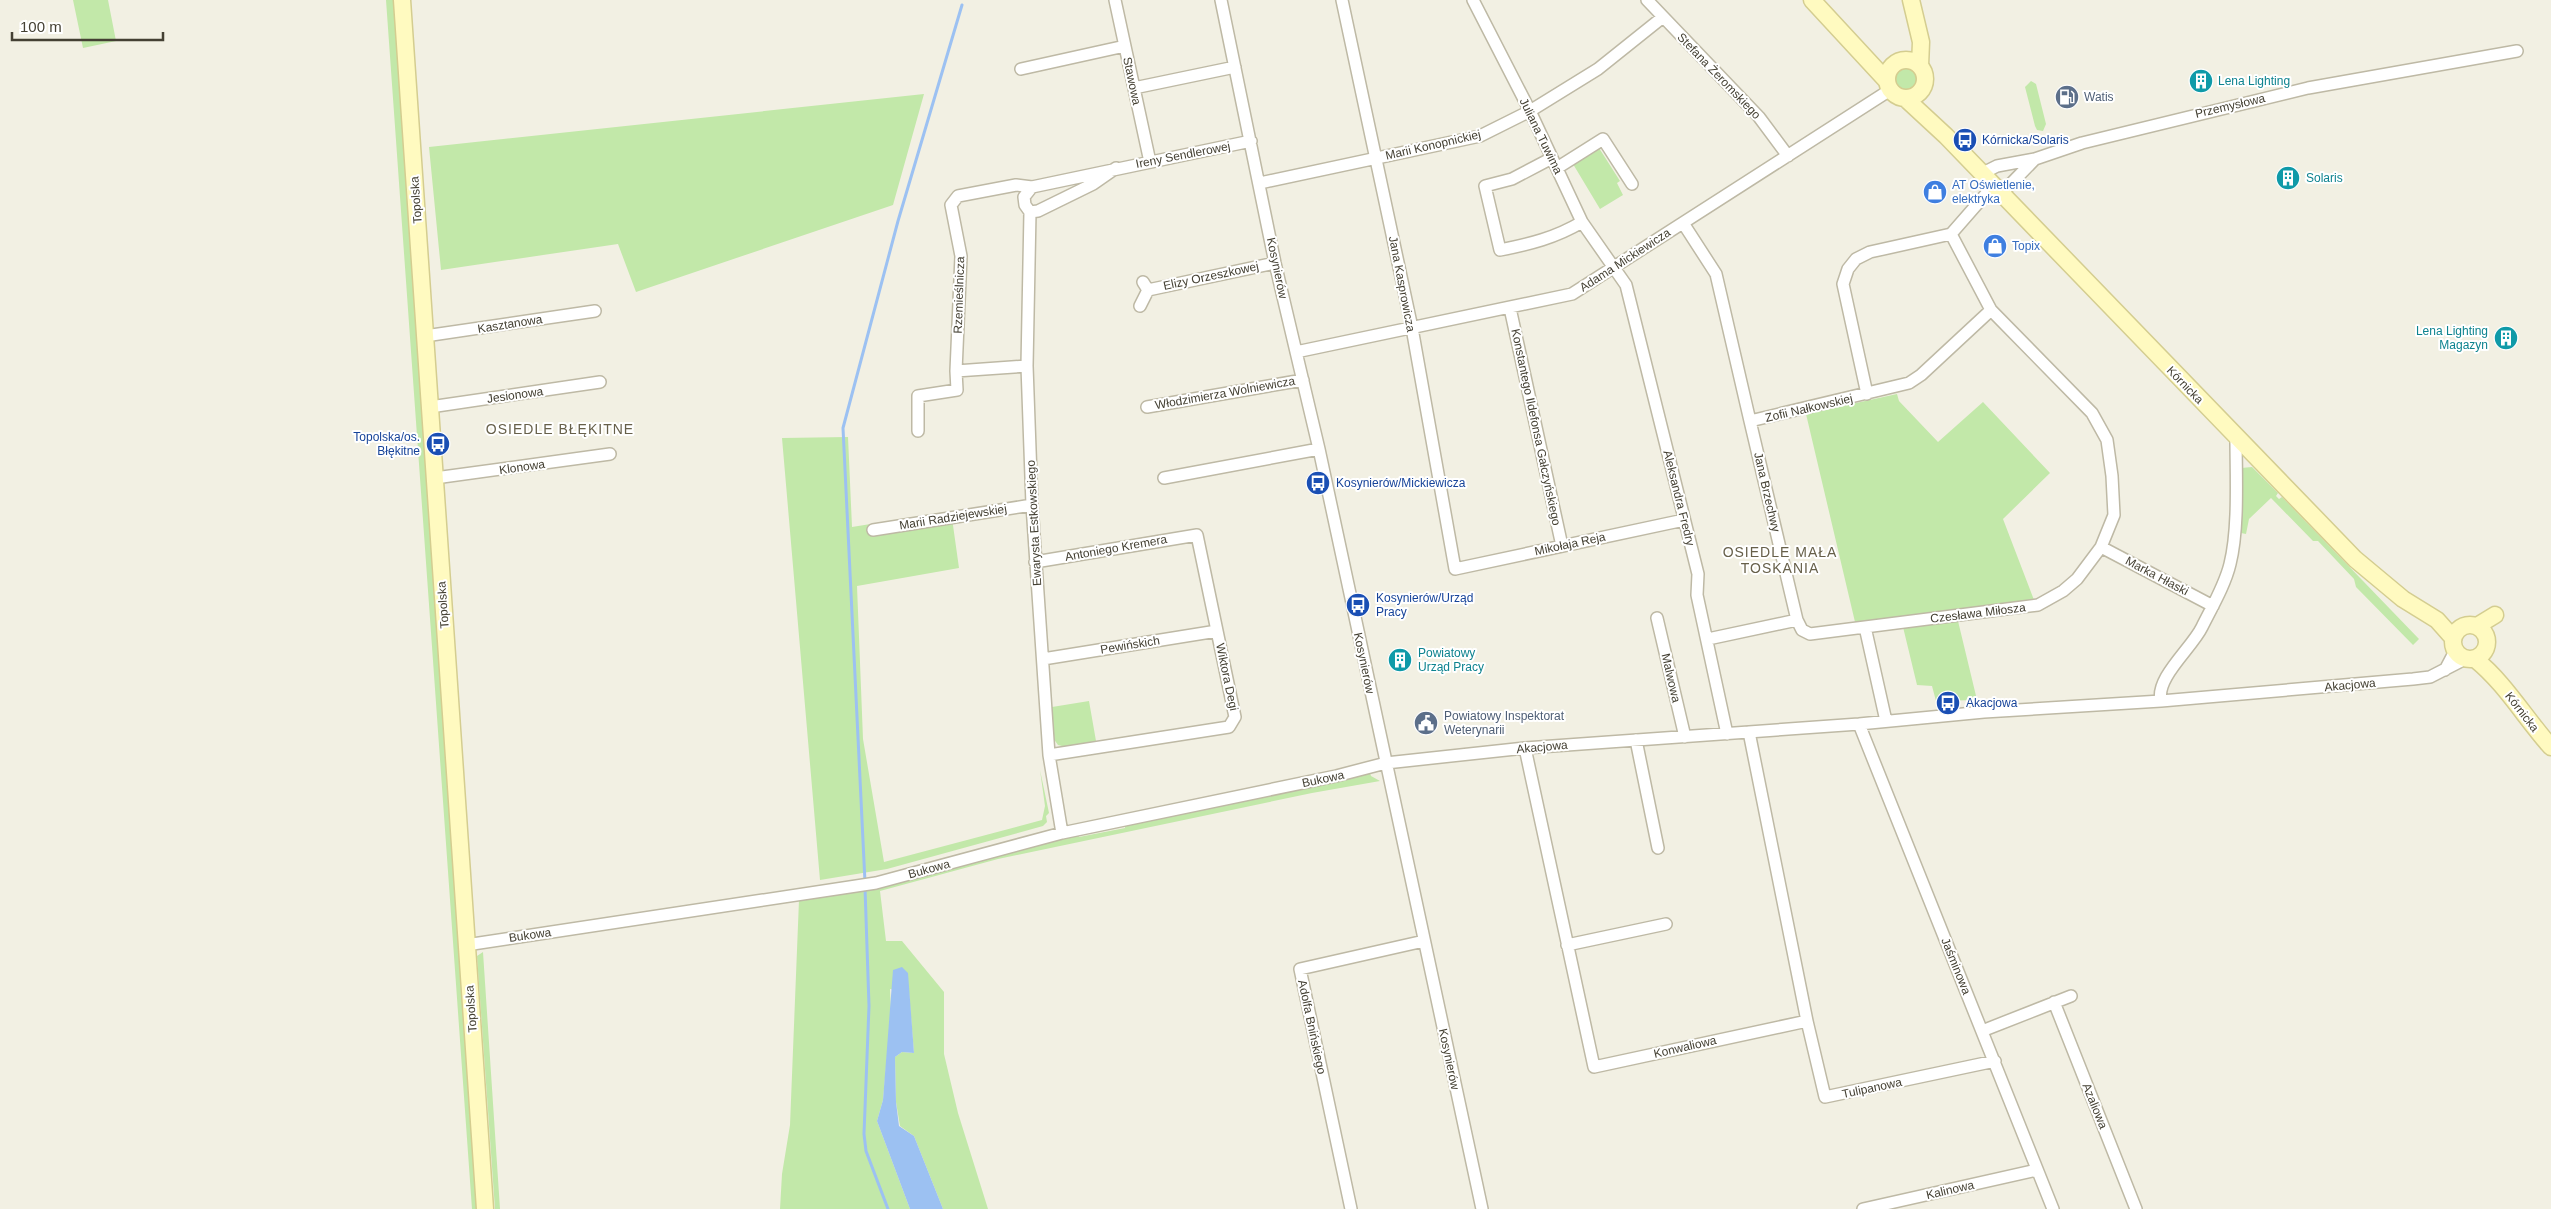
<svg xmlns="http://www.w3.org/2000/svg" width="2551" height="1209" viewBox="0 0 2551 1209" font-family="Helvetica,sans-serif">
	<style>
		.green { fill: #c2e8a9 }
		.water { fill: #9cc1f2 }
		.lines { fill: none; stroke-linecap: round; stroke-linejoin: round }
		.stream { stroke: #9cc1f2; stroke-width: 3 }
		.street-casing { stroke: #beb9a5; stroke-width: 14 }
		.secondary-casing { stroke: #d4cd90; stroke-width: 19 }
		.street { stroke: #fff; stroke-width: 11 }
		.secondary { stroke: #fffac0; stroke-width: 16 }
		.labels { text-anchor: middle; stroke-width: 4; stroke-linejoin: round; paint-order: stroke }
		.street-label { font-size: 12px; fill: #444033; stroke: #fff }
		.culture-label { font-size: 12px; fill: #0d838f; stroke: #fff; text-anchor: start }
		.service-label { font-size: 12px; fill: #4e5e75; stroke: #fff; text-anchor: start }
		.transit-label { font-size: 12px; fill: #164399; stroke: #fff; text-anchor: start }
		.shop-label { font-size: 12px; fill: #366cbe; stroke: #fff; text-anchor: start }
		.neighbourhood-label { font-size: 14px; letter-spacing: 1px; fill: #67604a; stroke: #fff }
	</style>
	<rect width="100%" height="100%" fill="#f2f0e3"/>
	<!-- green -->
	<path class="green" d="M73 0H108L116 41 83 48Z
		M386 0H395L480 1209H472Z
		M1895 79a11 11 0 1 1 22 0a11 11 0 1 1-22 0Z
		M2031 81 2036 84 2046 124 2043 131 2037 130 2035 126 2025 87Z
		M924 94 893 205 636 292 618 244 441 270 429 147Z
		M1599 148 1620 181 1617 183 1623 195 1600 209 1573 164Z
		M1897 394 1899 401 1938 442 1983 402 2050 473 2003 519 2034 600 1855 622 1806 414Z
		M848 437 852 527 951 511 959 568 857 586 863 739 884 862 1042 820 1045 806 1040 770 1049 813 1046 816 1047 822 1043 826 887 869 820 880 782 438Z
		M2252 467 2278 493 2276 496 2279 499 2282 497 2419 639 2413 645 2356 587 2354 579 2318 541H2313L2271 498 2249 519 2246 534 2241 533V468Z
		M1958 621 1977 700 1936 701 1932 686 1917 685 1903 627Z
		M1089 701 1096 741 1066 747 1058 745 1053 738 1052 707Z
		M1370 773 1371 776 1380 781 1312 793 998 859 880 891 886 941H902L944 992V1054L958 1113 988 1209H943L914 1136 900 1126 896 1102 895 1057 902 1052 914 1053 909 993 890 989 891 1012 883 1100 877 1121 910 1209H780L782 1174 790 1125 799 900 880 887 1078 834 1079 837 1125 828V824L1330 783Z
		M483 952 500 1209H495L477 956Z"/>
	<!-- water -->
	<path class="water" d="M902 967 908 973 914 1053 902 1052 895 1057 896 1102 899 1126 914 1136 943 1209H910L877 1121 883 1100 893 970Z"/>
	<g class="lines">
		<!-- stream -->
		<path class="stream" d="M865 882 843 428 898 221 962 5
			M865 888 869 1006 864 1134 866 1151 888 1209"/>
		<!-- street casing -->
		<g class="street-casing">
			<path id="street" d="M1115 0 1150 162
				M1221 0 1275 263 1319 449 1482 1209
				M1342 0 1412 328 1455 569 1684 520
				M1473 0 1530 111 1582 222 1626 285 1698 574 1697 595 1727 734
				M1647 0 1759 117 1788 156
				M1021 69 1125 46
				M1134 88 1235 67
				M1552 158 1512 179 1485 186 1500 250C1530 244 1555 238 1582 222
				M1116 168 1093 184 1038 211 1030 212 1025 205 1024 197 1032 187 1251 141
				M1557 168 1603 139 1632 184
				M1981 174 1997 166 2035 159 2082 143 2308 88 2517 51
				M1260 183 1480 136 1530 111 1598 69 1663 17
				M2001 194 2035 159
				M1030 212 1027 366 1032 505 1049 755 1062 833
				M1683 223 1716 274 1750 421 1909 383 1921 375 1991 310
				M1148 290 1275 263
				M1140 306 1148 290 1143 282
				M1510 308 1562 546
				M425 336 595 311
				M1296 352 1572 294 1890 90
				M1027 366 956 371 961 256 951 205 958 196 1016 185 1032 187
				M1867 394 1843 284 1848 269 1856 259 1870 252 1951 234 1993 186
				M430 407 600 382
				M1147 407 1303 380
				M1750 421 1797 620
				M918 431V396L957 390 956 371
				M435 478 610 454
				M1164 478 1319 449
				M873 530 1032 505
				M2101 547 2213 606
				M1035 562 1197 535 1235 717 1229 727 1049 755
				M1657 618 1685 737
				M1865 627 1886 721
				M1708 639 1797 620 1802 630 1810 634 2038 605 2063 591 2077 579 2101 547 2114 515 2112 476 2107 440 2092 413 1991 310 1951 234
				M1043 659 1217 631
				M2445 670 2455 651
				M2161 701C2155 678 2192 648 2202 627 2212 607 2225 585 2230 564 2239 528 2236 475 2236 438
				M1859 724 2053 1209
				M1636 740 1658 848
				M1525 748 1594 1067 1807 1021 1749 732
				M466 945 876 883 1062 833 1336 776 1386 763 1525 748 1859 724 1984 712 2161 701 2413 679 2430 677 2465 659
				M1567 945 1666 924
				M2054 1002 2136 1209
				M1807 1021 1825 1097 1995 1061
				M1982 1031 2071 996
				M1351 1209 1300 969 1424 941
				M1863 1209 2037 1170"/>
		</g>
		<!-- secondary casing -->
		<g class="secondary-casing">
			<path id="secondary" d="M402 0 485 1209
				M1812 0 1886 80
				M1911 0 1921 42 1920 66
				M1887 79a19 19 0 1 1 38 0a19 19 0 1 1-38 0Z
				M1906 99 1946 136 2355 559 2403 599 2437 620 2453 638
				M2453 642a17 17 0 1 1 34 0a17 17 0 1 1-34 0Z
				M2477 626 2495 615
				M2475 659C2505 683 2525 718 2551 747"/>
		</g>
		<!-- street -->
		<use href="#street" class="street"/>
		<!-- secondary -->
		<use href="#secondary" class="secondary"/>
	</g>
	<!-- icons -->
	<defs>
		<g id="building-disc" transform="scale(1.25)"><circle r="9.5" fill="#0f9aa8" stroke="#fff"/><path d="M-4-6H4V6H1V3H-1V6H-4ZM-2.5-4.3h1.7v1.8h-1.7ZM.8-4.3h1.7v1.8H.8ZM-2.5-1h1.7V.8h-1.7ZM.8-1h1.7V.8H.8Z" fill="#fff"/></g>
		<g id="fuel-disc" transform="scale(1.25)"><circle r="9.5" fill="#5c6f8a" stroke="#fff"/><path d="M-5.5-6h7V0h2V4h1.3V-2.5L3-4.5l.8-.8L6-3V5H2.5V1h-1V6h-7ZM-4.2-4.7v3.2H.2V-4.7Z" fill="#fff"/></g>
		<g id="bus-disc" transform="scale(1.25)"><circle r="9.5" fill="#1a4fb4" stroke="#fff"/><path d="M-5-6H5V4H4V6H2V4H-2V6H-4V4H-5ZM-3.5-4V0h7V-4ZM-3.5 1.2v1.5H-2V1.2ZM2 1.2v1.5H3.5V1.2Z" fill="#fff"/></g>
		<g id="shop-disc" transform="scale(1.25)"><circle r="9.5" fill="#3f7fe0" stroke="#fff"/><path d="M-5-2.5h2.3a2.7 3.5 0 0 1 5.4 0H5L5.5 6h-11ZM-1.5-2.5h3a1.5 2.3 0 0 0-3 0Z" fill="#fff"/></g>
		<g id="civic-disc" transform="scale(1.25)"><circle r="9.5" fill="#5c6f8a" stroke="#fff"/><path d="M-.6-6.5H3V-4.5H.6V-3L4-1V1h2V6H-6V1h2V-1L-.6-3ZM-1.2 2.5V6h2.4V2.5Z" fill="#fff"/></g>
	</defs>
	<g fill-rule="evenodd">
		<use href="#building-disc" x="2201" y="81"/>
		<use href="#fuel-disc" x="2067" y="97"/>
		<use href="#bus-disc" x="1965" y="140"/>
		<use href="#building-disc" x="2288" y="178"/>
		<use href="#shop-disc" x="1935" y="192"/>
		<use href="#shop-disc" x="1995" y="246"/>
		<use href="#building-disc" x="2506" y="338"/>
		<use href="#bus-disc" x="438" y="444"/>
		<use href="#bus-disc" x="1318" y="483"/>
		<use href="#bus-disc" x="1358" y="605"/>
		<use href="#building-disc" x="1400" y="660"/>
		<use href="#bus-disc" x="1948" y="703"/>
		<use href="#civic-disc" x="1426" y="723"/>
	</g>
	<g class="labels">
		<!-- street labels -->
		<g class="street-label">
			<text transform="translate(1719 76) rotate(46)" y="4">Stefana Żeromskiego</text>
			<text transform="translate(1132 81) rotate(78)" y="4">Stawowa</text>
			<text transform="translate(2230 106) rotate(-13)" y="4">Przemysłowa</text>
			<text transform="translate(1541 136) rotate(64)" y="4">Juliana Tuwima</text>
			<text transform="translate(1433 145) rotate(-13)" y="4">Marii Konopnickiej</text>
			<text transform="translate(1183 155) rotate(-11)" y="4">Ireny Sendlerowej</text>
			<text transform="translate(416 200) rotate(-94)" y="4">Topolska</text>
			<text transform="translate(1625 260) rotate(-33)" y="4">Adama Mickiewicza</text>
			<text transform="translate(1277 268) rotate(78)" y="4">Kosynierów</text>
			<text transform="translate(1211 276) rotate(-12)" y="4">Elizy Orzeszkowej</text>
			<text transform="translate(1402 284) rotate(79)" y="4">Jana Kasprowicza</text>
			<text transform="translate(959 295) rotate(-88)" y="4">Rzemieślnicza</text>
			<text transform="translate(510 324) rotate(-9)" y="4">Kasztanowa</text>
			<text transform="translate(2185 385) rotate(46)" y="4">Kórnicka</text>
			<text transform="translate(1225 393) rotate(-10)" y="4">Włodzimierza Wolniewicza</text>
			<text transform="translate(515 395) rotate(-8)" y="4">Jesionowa</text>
			<text transform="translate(1809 408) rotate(-13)" y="4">Zofii Nałkowskiej</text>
			<text transform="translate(1536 427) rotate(78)" y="4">Konstantego Ildefonsa Gałczyńskiego</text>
			<text transform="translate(522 467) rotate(-8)" y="4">Klonowa</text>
			<text transform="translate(1767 492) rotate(77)" y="4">Jana Brzechwy</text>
			<text transform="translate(1679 498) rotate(76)" y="4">Aleksandra Fredry</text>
			<text transform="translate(953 517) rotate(-9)" y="4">Marii Radziejewskiej</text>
			<text transform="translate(1034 523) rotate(-93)" y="4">Ewarysta Estkowskiego</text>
			<text transform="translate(1570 544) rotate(-12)" y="4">Mikołaja Reja</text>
			<text transform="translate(1116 548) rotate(-10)" y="4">Antoniego Kremera</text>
			<text transform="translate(2157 576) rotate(28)" y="4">Marka Hłaski</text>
			<text transform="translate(443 605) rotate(-94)" y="4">Topolska</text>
			<text transform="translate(1978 613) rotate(-7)" y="4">Czesława Miłosza</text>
			<text transform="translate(1130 645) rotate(-9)" y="4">Pewińskich</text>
			<text transform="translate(1364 663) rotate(78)" y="4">Kosynierów</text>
			<text transform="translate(1227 677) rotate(78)" y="4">Wiktora Degi</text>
			<text transform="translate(1671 678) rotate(77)" y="4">Malwowa</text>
			<text transform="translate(2350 685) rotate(-5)" y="4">Akacjowa</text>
			<text transform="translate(2522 712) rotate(52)" y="4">Kórnicka</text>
			<text transform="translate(1542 747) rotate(-5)" y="4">Akacjowa</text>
			<text transform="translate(1323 779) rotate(-12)" y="4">Bukowa</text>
			<text transform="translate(929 869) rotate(-15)" y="4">Bukowa</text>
			<text transform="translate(530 935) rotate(-8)" y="4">Bukowa</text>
			<text transform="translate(1956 966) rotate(68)" y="4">Jaśminowa</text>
			<text transform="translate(471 1009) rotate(-94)" y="4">Topolska</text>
			<text transform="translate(1312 1027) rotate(78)" y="4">Adolfa Bnińskiego</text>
			<text transform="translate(1685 1047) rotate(-13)" y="4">Konwaliowa</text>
			<text transform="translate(1449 1059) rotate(78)" y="4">Kosynierów</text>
			<text transform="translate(1872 1088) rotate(-12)" y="4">Tulipanowa</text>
			<text transform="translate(2095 1106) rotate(68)" y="4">Azaliowa</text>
			<text transform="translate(1950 1190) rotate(-13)" y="4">Kalinowa</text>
		</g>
		<!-- culture labels -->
		<g class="culture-label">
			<text x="2218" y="85">Lena Lighting</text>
			<text x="2306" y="182">Solaris</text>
			<text x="2488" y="335" text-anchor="end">Lena Lighting<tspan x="2488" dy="14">Magazyn</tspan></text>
			<text x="1418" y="657">Powiatowy<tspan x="1418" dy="14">Urząd Pracy</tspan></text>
		</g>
		<!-- service labels -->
		<g class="service-label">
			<text x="2084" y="101">Watis</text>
			<text x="1444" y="720">Powiatowy Inspektorat<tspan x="1444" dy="14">Weterynarii</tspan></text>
		</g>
		<!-- transit labels -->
		<g class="transit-label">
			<text x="1982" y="144">Kórnicka/Solaris</text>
			<text x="420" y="441" text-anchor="end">Topolska/os.<tspan x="420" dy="14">Błękitne</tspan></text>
			<text x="1336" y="487">Kosynierów/Mickiewicza</text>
			<text x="1376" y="602">Kosynierów/Urząd<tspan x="1376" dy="14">Pracy</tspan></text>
			<text x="1966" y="707">Akacjowa</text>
		</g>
		<!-- shop labels -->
		<g class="shop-label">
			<text x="1952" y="189">AT Oświetlenie,<tspan x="1952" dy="14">elektryka</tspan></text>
			<text x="2012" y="250">Topix</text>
		</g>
		<!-- neighbourhood labels -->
		<g class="neighbourhood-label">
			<text x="560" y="434">OSIEDLE BŁĘKITNE</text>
			<text x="1780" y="557">OSIEDLE MAŁA<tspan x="1780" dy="16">TOSKANIA</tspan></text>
		</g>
	</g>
	<!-- scale -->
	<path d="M12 32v8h151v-8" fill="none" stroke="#444033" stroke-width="2.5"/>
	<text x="20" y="32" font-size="15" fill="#444033" stroke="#ffffff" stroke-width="4" paint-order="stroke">100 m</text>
</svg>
